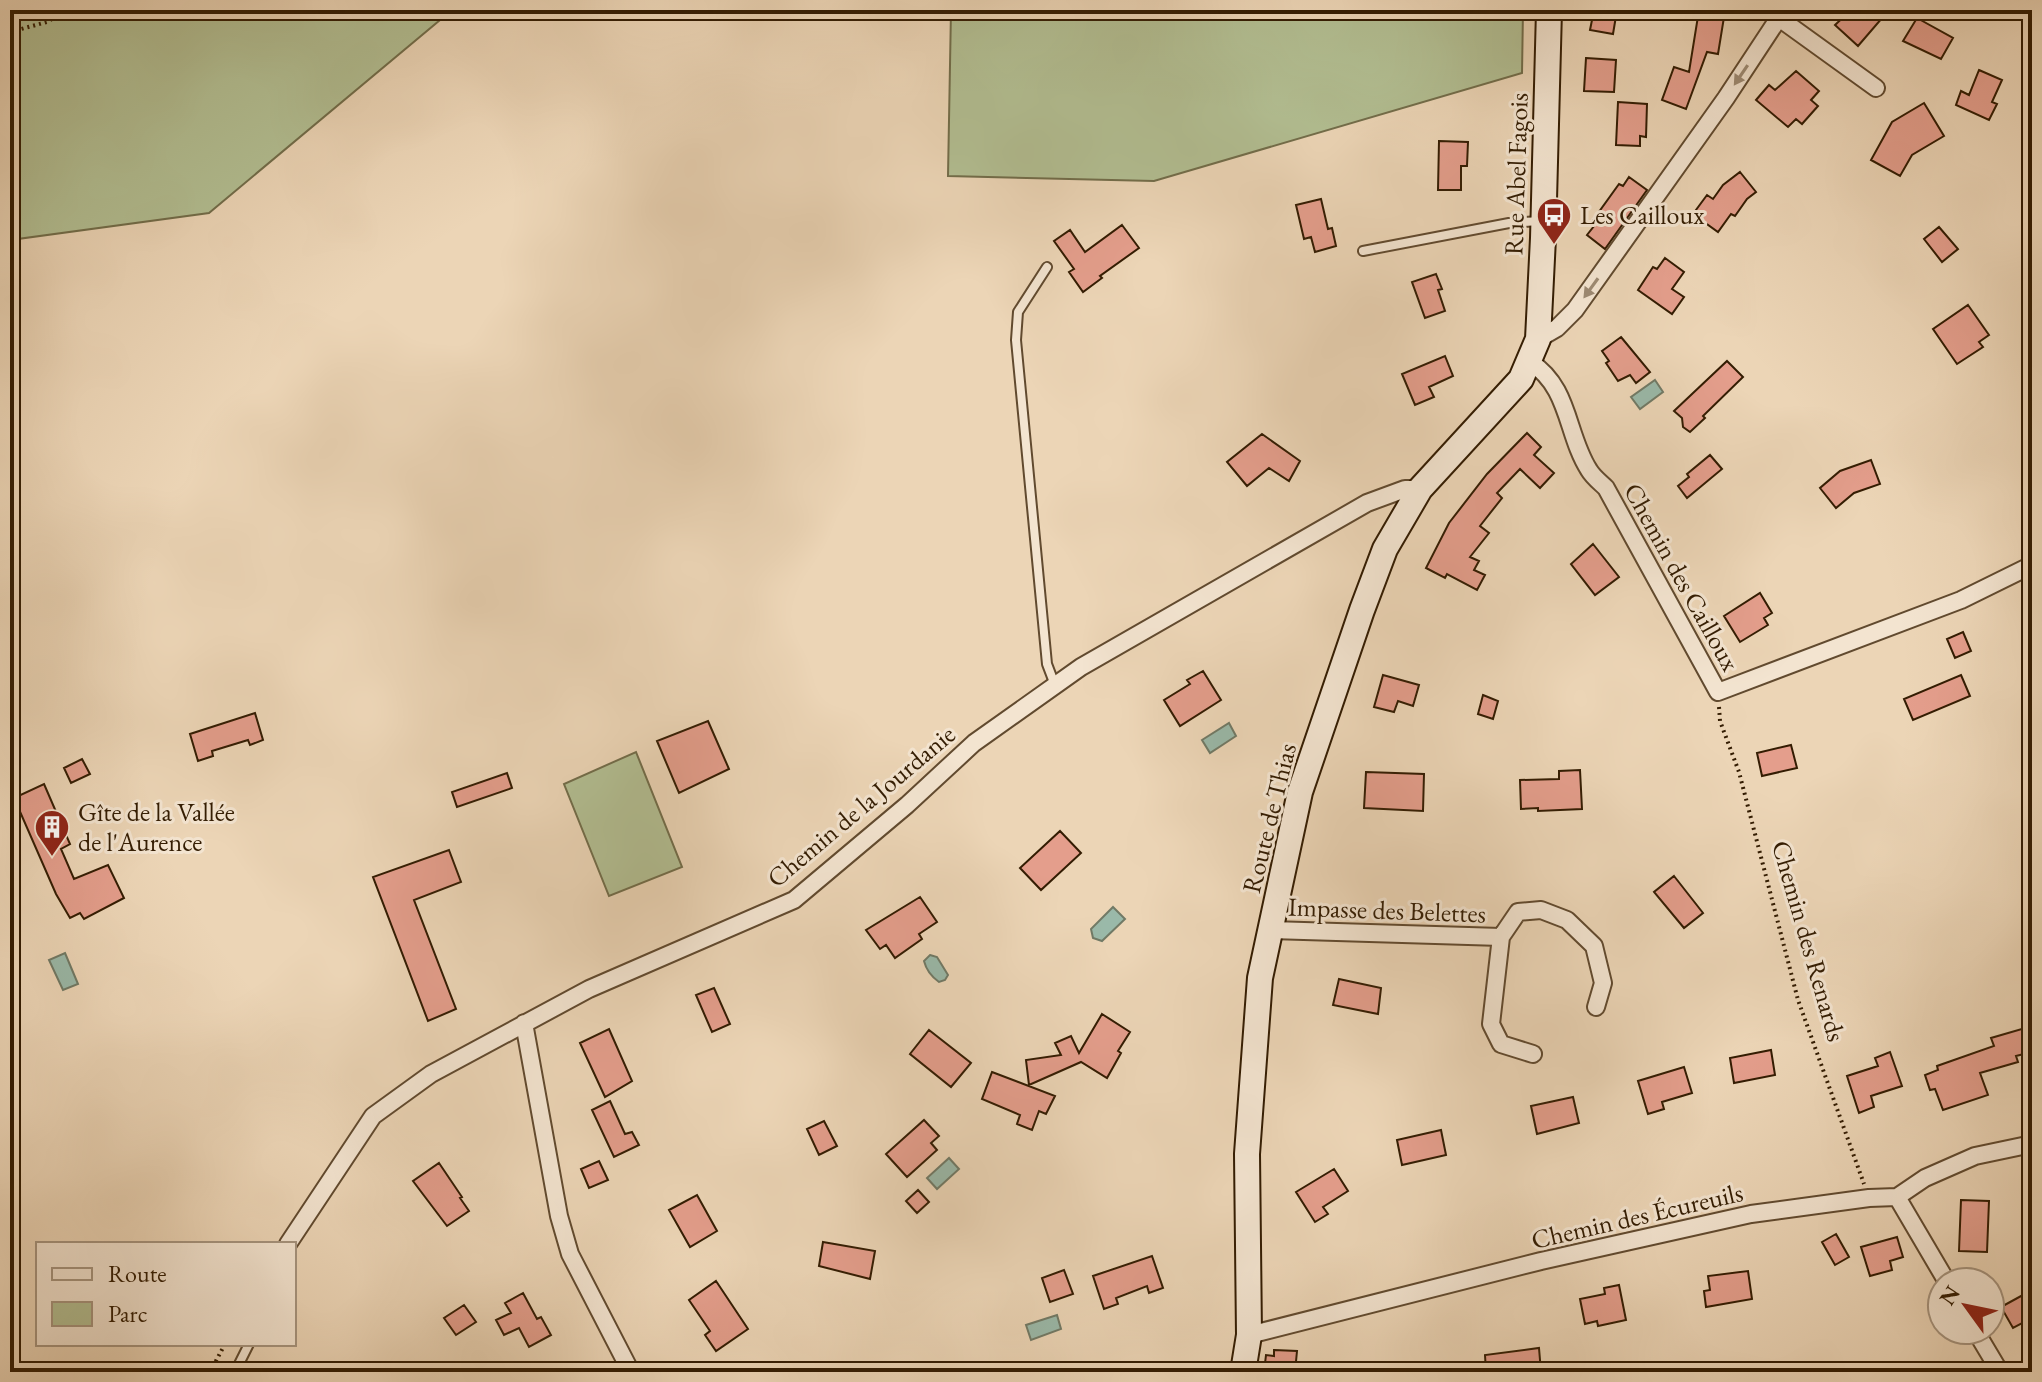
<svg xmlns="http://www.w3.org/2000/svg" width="2042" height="1382" viewBox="0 0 2042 1382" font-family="'EB Garamond',serif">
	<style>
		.green { fill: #b2be92; stroke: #726d4a; stroke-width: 2 }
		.water { fill: #9ab9a9; stroke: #717a66; stroke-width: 2 }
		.building { fill: #e49e8c; stroke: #331c02; stroke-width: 2 }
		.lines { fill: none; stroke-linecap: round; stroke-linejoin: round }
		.lane-casing { stroke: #614a2f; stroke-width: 12 }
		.street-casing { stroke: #614a2f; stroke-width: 20 }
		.secondary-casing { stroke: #331c02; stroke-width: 28 }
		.path { stroke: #331c02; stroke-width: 4; stroke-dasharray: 2 4; stroke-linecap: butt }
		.lane { stroke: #f3e4d0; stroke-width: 8 }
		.street { stroke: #f3e4d0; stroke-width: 16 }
		.secondary { stroke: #f3e4d0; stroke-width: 24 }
		.oneway { fill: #9d8a73 }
		.labels { text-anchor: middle; stroke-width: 6; stroke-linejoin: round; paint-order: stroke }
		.street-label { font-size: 26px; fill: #331c02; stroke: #f3e4d0 }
		.poi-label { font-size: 26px; fill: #331c02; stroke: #f3e4d0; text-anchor: start }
	</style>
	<rect width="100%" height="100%" fill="#ecd5b6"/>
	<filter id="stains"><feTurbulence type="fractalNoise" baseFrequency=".0025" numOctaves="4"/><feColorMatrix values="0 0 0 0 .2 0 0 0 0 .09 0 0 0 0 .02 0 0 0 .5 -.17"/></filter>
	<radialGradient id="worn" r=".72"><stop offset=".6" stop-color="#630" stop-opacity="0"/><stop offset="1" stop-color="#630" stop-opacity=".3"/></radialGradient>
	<!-- green -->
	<path class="green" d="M10 10H452L209 213 10 240Z
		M951 10H1523L1522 73 1154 181 948 176Z
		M636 752 682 867 609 896 564 784Z"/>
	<!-- water -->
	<path class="water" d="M1655 380 1663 392 1640 409 1631 397Z
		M1229 723 1236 736 1210 753 1202 740Z
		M1113 907 1125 919 1102 941 1093 938 1091 929Z
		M65 953 78 984 63 990 49 960Z
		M930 955 937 957 948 975 945 980 939 982C932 977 926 969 924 961Z
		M949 1158 959 1169 937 1189 927 1178Z
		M1057 1315 1061 1329 1031 1340 1026 1325Z"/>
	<!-- building -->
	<path class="building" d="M1594 10H1617L1613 34 1590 30Z
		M1699 10 1725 11 1718 54 1707 52 1686 109 1662 100 1674 67 1689 72Z
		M1851 10H1889L1858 46 1835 25Z
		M1917 18 1953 38 1941 59 1903 41Z
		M1586 58 1616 60 1614 92 1584 91Z
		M1979 70 2002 80 1992 102 1997 104 1989 120 1956 105 1961 91 1969 95Z
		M1796 71 1819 91 1811 100 1818 106 1802 124 1796 119 1788 127 1756 100 1769 85 1775 90Z
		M1618 102 1647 104 1646 137 1640 136V146L1616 145Z
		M1924 103 1944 136 1912 155 1900 176 1871 160 1892 122Z
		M1439 141 1468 142 1467 166H1461V190H1438Z
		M1740 172 1756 192 1747 199 1735 216 1731 214 1718 232 1693 214 1707 195 1713 199 1723 185Z
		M1629 177 1647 190 1605 249 1587 235 1594 226 1591 223 1619 184 1623 186Z
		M1321 199 1328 229 1332 228 1336 246 1315 252 1311 237 1304 239 1296 205Z
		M1122 225 1139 248 1100 276 1102 278 1083 292 1069 272 1074 269 1054 241 1070 230 1085 252Z
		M1939 227 1958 249 1942 262 1924 239Z
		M1665 258 1684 272 1672 289 1684 297 1672 314 1638 290 1653 267 1657 269Z
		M1436 274 1442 289 1438 290 1445 311 1425 318 1412 282Z
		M1968 305 1989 335 1979 342 1983 347 1957 364 1933 329Z
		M1621 337 1650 372 1636 383 1630 375 1618 381 1606 363 1609 361 1602 351Z
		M1445 356 1453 376 1429 387 1434 397 1415 405 1402 374Z
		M1727 361 1743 377 1703 416 1705 418 1690 432 1683 427 1682 418 1674 411Z
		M1527 433 1541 447 1534 455 1554 473 1540 488 1520 469 1497 493 1502 498 1480 526 1489 533 1470 557 1479 561 1474 570 1485 575 1477 590 1447 574 1445 578 1426 568 1449 523 1487 474Z
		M1262 434 1300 461 1289 481 1269 468 1247 486 1227 462Z
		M1710 455 1722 469 1687 498 1678 486 1689 477 1687 474Z
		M1871 460 1880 484 1854 493 1836 508 1820 488 1840 471Z
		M1593 544 1619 577 1595 595 1571 564Z
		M1760 593 1772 613 1764 618 1768 625 1740 642 1724 616Z
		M1963 632 1971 651 1955 658 1947 639Z
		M1203 671 1221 700 1180 726 1164 700 1190 684 1187 680Z
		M1383 675 1419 685 1413 706 1398 701 1394 712 1374 707Z
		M1961 675 1970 696 1913 720 1904 699Z
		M1483 695 1498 701 1493 719 1478 714Z
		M255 713 263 740 250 745 248 740 212 751 213 756 198 761 190 734Z
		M708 721 729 769 679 793 657 741Z
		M1791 745 1797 768 1762 776 1757 753Z
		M82 759 90 774 71 783 64 768Z
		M1580 770 1582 809 1538 811V808L1521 809 1520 780 1559 779V771Z
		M1366 772 1424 774 1423 811 1364 808Z
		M507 773 512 788 457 807 452 792Z
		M44 784 70 844 61 849 74 879 108 865 124 898 84 919 80 913 70 918 56 894 14 798Z
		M1060 831 1081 853 1041 890 1020 868Z
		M449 850 461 882 414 900 456 1009 428 1021 373 877Z
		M1674 876 1703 913 1684 928 1654 892Z
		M920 897 937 922 919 934 922 939 895 958 886 945 880 949 866 930Z
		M1339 979 1381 988 1378 1014 1333 1005Z
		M714 988 730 1024 712 1032 696 995Z
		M1102 1014 1130 1032 1118 1051 1121 1053 1107 1078 1081 1062 1029 1085 1026 1060 1061 1055 1055 1043 1071 1036 1079 1053Z
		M2032 1026V1052L2016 1056 2018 1062 1980 1073 1988 1095 1943 1110 1935 1089 1930 1090 1925 1075 1938 1070 1937 1066 1994 1046 1991 1038Z
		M609 1029 632 1081 605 1097 580 1043Z
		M929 1030 971 1063 951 1087 910 1054Z
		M1771 1050 1775 1075 1734 1083 1730 1058Z
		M1890 1052 1902 1086 1871 1096 1874 1107 1859 1113 1847 1076 1878 1066 1875 1058Z
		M1684 1067 1692 1093 1662 1102 1664 1109 1648 1114 1638 1081Z
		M992 1072 1055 1096 1046 1114 1039 1111 1032 1130 1017 1124 1020 1115 982 1099Z
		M1573 1097 1579 1123 1537 1134 1531 1106Z
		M610 1101 625 1134 632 1132 639 1145 614 1157 592 1110Z
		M924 1120 939 1136 931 1143 937 1150 907 1177 886 1154Z
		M824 1121 837 1146 819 1155 807 1129Z
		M1441 1130 1446 1155 1402 1165 1397 1140Z
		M599 1161 608 1180 589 1188 581 1169Z
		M439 1163 462 1197 460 1198 469 1211 447 1226 413 1181Z
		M1334 1169 1348 1191 1323 1207 1328 1214 1315 1222 1296 1192Z
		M918 1190 929 1202 917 1213 906 1201Z
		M697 1195 717 1231 690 1247 669 1210Z
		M1961 1200 1989 1201 1987 1252 1959 1251Z
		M1836 1234 1849 1257 1835 1265 1822 1242Z
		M1897 1237 1903 1257 1890 1261 1892 1270 1870 1276 1861 1247Z
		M823 1242 875 1251 870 1279 819 1266Z
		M1152 1256 1163 1288 1149 1293 1147 1286 1116 1298 1118 1304 1104 1309 1093 1276Z
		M1064 1270 1073 1294 1050 1302 1042 1278Z
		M1748 1271 1752 1299 1706 1307 1704 1291 1710 1290 1708 1276Z
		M716 1281 748 1329 716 1351 705 1335 710 1331 689 1300Z
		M1619 1285 1626 1320 1598 1326 1597 1321 1585 1324 1580 1299 1605 1294 1604 1288Z
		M2032 1290V1318L2013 1328 2001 1307Z
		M523 1293 537 1319 541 1317 551 1335 529 1347 519 1328 504 1335 496 1320 511 1313 505 1303Z
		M464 1305 476 1322 456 1335 444 1318Z
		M1539 1348 1541 1372H1486L1485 1355Z
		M1274 1350 1297 1351 1295 1372H1264L1266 1355 1274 1356Z"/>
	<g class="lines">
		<!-- lane casing -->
		<g class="lane-casing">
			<path id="lane" d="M1363 251 1509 223 1540 221
				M1047 267 1018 312 1016 340 1047 664 1055 685
				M235 1372 249 1344"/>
		</g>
		<!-- street casing -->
		<g class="street-casing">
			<path id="street" d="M1779 18 1876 88
				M1538 339 1557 328 1575 310 1726 98 1784 10
				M1530 362C1570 387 1566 434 1589 470 1593 477 1601 483 1606 488L1718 692 1961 600 2032 565
				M1271 930 1501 937 1518 912 1541 910 1567 920 1594 946 1603 983 1596 1007
				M1501 937 1491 1024 1501 1044 1533 1054
				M524 1023 559 1216 570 1254 631 1372
				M1897 1197 1947 1282
				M288 1244 373 1116 431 1074 589 989 794 900 907 805 974 743 1081 667 1367 503 1405 489H1420
				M1975 1330 2000 1372
				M1249 1335 1541 1261 1751 1214 1869 1198 1897 1197 1925 1178 1975 1156 2032 1144"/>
		</g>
		<!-- secondary casing -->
		<g class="secondary-casing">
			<path id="secondary" d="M1243 1372 1249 1335 1247 1154 1260 978 1300 792 1362 610 1385 549 1420 489 1521 379 1538 339 1543 238 1549 10"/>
		</g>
		<!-- path -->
		<path class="path" d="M10 32 47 22 67 10
			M1719 707 1720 721 1739 772 1798 1000 1864 1184
			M210 1372 225 1344"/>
		<!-- lane -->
		<use href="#lane" class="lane"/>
		<!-- street -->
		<use href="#street" class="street"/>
		<!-- secondary -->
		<use href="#secondary" class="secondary"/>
	</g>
	<!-- one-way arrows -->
	<defs><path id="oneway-solid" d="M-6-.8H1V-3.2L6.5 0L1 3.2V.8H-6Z" transform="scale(2)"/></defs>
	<g class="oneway">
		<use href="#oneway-solid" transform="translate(1741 75) rotate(124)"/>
		<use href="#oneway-solid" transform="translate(1591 288) rotate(126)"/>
	</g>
	<!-- icons -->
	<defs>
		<g id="bus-pin" transform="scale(1.8)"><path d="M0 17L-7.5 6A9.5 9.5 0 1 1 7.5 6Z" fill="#8f2418" stroke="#f3e4d0"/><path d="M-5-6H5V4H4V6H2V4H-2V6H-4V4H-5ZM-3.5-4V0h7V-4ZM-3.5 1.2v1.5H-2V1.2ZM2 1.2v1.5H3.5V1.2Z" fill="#fff"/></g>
		<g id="building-pin" transform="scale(1.8)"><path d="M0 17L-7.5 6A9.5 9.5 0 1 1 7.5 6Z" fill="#8f2418" stroke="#f3e4d0"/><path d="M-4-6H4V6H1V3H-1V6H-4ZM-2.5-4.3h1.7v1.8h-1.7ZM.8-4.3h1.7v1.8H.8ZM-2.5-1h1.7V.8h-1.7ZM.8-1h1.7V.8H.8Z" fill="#fff"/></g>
	</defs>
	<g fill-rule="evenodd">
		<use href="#bus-pin" x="1554" y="215"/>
		<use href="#building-pin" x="52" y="827"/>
	</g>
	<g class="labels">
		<!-- street labels -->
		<g class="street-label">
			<text transform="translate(1516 174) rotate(-88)" y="9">Rue Abel Fagois</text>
			<text transform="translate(1682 577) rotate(61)" y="9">Chemin des Cailloux</text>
			<text transform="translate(861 806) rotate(-40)" y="9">Chemin de la Jourdanie</text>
			<text transform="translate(1269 818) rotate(-76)" y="9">Route de Thias</text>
			<text transform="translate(1387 910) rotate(2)" y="9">Impasse des Belettes</text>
			<text transform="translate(1809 941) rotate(74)" y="9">Chemin des Renards</text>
			<text transform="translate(1637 1216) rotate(-13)" y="9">Chemin des Écureuils</text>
		</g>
		<!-- poi labels -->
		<g class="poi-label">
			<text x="1580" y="224">Les Cailloux</text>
			<text x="78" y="821">Gîte de la Vallée<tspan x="78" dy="30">de l'Aurence</tspan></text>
		</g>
	</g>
	<!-- margin -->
	<rect width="2042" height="1382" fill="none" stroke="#ecd5b6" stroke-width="40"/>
	<rect x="12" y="12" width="2018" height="1358" fill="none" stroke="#331c02" stroke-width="4"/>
	<rect x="20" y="20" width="2002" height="1342" fill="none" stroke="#331c02" stroke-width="2"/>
	<!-- legend -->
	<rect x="36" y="1242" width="260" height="104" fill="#f3e4d0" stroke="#a6947e" stroke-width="2"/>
	<rect x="52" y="1268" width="40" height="12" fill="#f3e4d0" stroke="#a6947e" stroke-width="2"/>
	<text x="108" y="1282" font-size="24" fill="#331c02">Route</text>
	<rect x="52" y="1302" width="40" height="24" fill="#b2be92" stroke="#a6947e" stroke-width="2"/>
	<text x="108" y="1322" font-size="24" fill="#331c02">Parc</text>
	<!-- north arrow -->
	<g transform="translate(1966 1306) rotate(303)"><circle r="38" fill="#f3e4d0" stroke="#a6947e" stroke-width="2"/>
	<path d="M0-6L14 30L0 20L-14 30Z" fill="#8f2418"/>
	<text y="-12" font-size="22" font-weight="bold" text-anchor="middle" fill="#331c02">N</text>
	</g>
	<rect width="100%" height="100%" filter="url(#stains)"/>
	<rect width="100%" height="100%" fill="url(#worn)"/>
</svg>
